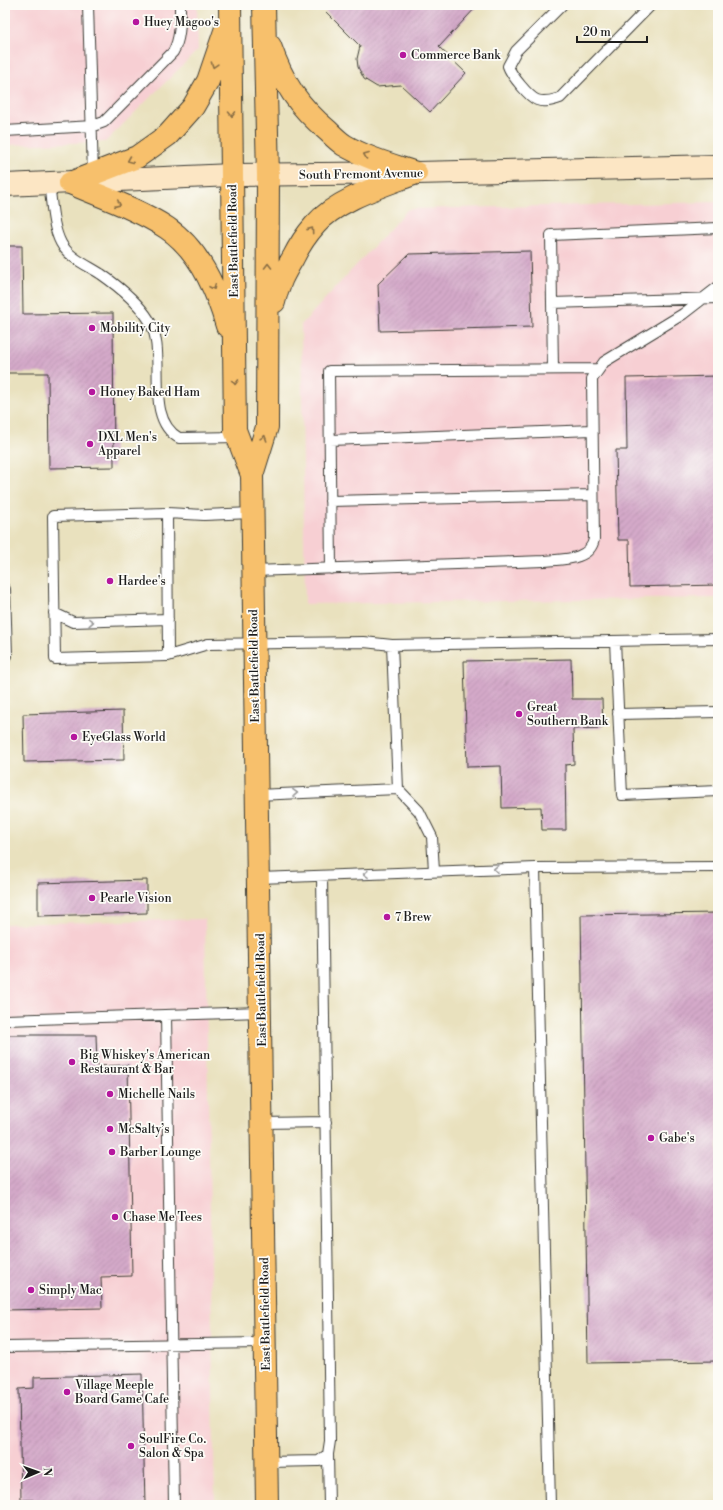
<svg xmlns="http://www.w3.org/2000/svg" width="723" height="1510" viewBox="0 0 723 1510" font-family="'Libre Bodoni',serif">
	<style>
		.built { fill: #f7cfd3 }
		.building { fill: url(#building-hatch) }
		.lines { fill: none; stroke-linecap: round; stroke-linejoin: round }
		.service-casing { stroke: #3b3a34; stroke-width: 12 }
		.secondary-casing { stroke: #3b3a34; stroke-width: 24 }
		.primary-casing { stroke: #3b3a34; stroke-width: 24 }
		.service { stroke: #fff; stroke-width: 10 }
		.secondary { stroke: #fce6c4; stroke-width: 22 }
		.primary { stroke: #f7c06c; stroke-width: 22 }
		.oneway { stroke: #8a6e44 }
		.oneway2 { stroke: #999 }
		.poi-dot { fill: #b5179e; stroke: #fdfcf7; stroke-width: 1.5 }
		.labels { text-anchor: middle; stroke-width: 3.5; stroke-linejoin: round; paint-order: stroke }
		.poi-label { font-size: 12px; fill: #1c1c1c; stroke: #fdfcf7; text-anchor: start }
		.street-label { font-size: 12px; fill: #1c1c1c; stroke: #fdfcf7 }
	</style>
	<defs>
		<pattern id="building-hatch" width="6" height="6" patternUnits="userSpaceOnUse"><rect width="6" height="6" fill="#d4a9c9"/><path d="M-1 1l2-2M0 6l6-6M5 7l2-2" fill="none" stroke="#b591ac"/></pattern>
	</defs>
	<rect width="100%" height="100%" fill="#fdfcf7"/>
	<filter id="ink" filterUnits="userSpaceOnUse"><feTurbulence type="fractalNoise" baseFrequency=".025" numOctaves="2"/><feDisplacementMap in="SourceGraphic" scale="8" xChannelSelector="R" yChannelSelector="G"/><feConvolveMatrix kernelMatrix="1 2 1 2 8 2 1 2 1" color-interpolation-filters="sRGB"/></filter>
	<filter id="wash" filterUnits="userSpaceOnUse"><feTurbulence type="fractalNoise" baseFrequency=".012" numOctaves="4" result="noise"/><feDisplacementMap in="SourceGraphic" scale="16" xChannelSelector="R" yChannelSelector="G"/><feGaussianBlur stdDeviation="0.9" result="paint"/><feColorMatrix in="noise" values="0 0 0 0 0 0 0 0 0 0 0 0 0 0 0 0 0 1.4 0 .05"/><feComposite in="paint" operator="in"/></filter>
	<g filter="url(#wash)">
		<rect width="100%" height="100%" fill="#e9e1be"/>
		<!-- built -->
		<path class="built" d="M5 5H197L198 50 105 142 5 145Z
			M718 202V598L305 604 301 325 408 209Z
			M205 919 215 1505H8L7 1365 5 1364V924Z"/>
		<g id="blocks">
			<!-- building -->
			<path class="building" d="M319 5H478L439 47 466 73 430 112 401 85 377 87 364 79 358 67 357 59 360 46Z
				M5 246H22L23 314 113 313 114 467 49 468 48 373H5Z
				M530 251 532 327 380 331 378 284 409 254Z
				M718 376V585L630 587 629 540H618L616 450H627L626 378Z
				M571 659 572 699H602L603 728 573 729 574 764 565 765 566 830H542L541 807 502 808 501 766 467 767 464 661Z
				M123 711 124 760 24 762 23 714Z
				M147 880V913L38 916V883Z
				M718 913V1361L588 1363 581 915Z
				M5 1035H96L97 1066 128 1065 132 1276 101 1277 102 1308 5 1310Z
				M142 1374 145 1505H33V1500H21L19 1389 34 1388V1377Z"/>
		</g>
	</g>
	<g filter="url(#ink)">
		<use href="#blocks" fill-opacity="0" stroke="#3b3a34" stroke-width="1"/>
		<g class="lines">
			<!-- service casing -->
			<g class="service-casing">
				<path id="service" d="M88 5 93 175
					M562 5 516 51 508 66C511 75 529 97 537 100 545 103 553 100 560 98L651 5
					M5 131 93 126 104 122 173 52C181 38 180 21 180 5
					M49 184C52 202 52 226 61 243 69 258 87 265 101 274 118 286 138 302 149 320 169 353 142 417 179 438L238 437
					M552 303 718 298
					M553 369 551 235 718 228
					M330 440 592 430
					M330 501 593 495
					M167 513 53 516 55 659 168 656
					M252 513 204 515 167 513 168 656 208 644 364 642 392 645 398 789 419 811 432 837 434 871
					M331 569 329 371 598 369
					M253 571 544 561C562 559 590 561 594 539L592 379 604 362 683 314 718 287
					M5 589 7 656H5
					M54 613 73 622 168 619
					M615 641 622 795 718 791
					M392 645 718 639
					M618 714 718 712
					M256 795 398 789
					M259 878 535 868
					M166 1015 174 1505
					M5 1020 261 1012
					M262 1123 326 1122
					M5 1347 265 1343
					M328 1454 329 1505
					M267 1462 319 1461 328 1454 330 1441 322 876
					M550 1505 535 868 718 867"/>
			</g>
			<!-- secondary casing -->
			<g class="secondary-casing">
				<path id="secondary" d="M5 185 232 175 416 173 718 166"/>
			</g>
			<!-- primary casing -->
			<g class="primary-casing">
				<path id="primary" d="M230 5 235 430 252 475
					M264 5 268 176 267 427 252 475 267 1505
					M270 46C283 83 298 106 328 131 333 136 338 141 344 145 366 158 392 165 416 173
					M70 183C100 196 140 210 167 228 200 250 217 291 227 326
					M70 183 137 157 168 135 193 107 208 81 225 31
					M274 302C278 284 284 273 293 258 299 246 307 234 315 225 337 199 385 185 416 173"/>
			</g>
			<!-- service -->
			<use href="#service" class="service"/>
			<!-- secondary -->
			<use href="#secondary" class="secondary"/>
			<!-- primary -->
			<use href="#primary" class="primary"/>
		</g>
		<!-- one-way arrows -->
		<defs><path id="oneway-chevron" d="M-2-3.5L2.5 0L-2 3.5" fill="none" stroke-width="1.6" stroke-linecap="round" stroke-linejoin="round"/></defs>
		<g class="oneway">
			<use href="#oneway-chevron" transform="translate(214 65) rotate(108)"/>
			<use href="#oneway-chevron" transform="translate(232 114) rotate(89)"/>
			<use href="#oneway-chevron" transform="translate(366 155) rotate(-159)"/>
			<use href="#oneway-chevron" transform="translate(130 160) rotate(157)"/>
			<use href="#oneway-chevron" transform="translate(118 204) rotate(24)"/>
			<use href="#oneway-chevron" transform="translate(311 230) rotate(-55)"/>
			<use href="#oneway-chevron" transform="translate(268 266) rotate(-90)"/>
			<use href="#oneway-chevron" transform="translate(213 287) rotate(65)"/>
			<use href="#oneway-chevron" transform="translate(235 382) rotate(89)"/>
			<use href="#oneway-chevron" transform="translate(264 438) rotate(-72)"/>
		</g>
		<g class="oneway2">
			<use href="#oneway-chevron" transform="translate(91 622) rotate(-2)"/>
			<use href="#oneway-chevron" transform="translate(295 793) rotate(-2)"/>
			<use href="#oneway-chevron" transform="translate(496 869) rotate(178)"/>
			<use href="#oneway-chevron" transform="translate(366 874) rotate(178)"/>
		</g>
	</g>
	<!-- markers -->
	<g class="poi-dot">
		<circle cx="136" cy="22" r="4"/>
		<circle cx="403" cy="55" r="4"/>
		<circle cx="92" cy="328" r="4"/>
		<circle cx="92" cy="392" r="4"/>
		<circle cx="90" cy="444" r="4"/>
		<circle cx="110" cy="581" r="4"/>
		<circle cx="519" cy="714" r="4"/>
		<circle cx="74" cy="737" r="4"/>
		<circle cx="92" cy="898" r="4"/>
		<circle cx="387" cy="917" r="4"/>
		<circle cx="72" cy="1062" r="4"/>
		<circle cx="110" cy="1094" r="4"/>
		<circle cx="110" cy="1129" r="4"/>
		<circle cx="651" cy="1138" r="4"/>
		<circle cx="112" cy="1152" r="4"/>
		<circle cx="115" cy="1217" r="4"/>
		<circle cx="31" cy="1290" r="4"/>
		<circle cx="67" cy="1392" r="4"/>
		<circle cx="131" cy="1446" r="4"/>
	</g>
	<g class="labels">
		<!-- poi labels -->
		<g class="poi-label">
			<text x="144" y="26">Huey Magoo's</text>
			<text x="411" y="59">Commerce Bank</text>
			<text x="100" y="332">Mobility City</text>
			<text x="100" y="396">Honey Baked Ham</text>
			<text x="98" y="441">DXL Men's<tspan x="98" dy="14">Apparel</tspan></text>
			<text x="118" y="585">Hardee's</text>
			<text x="527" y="711">Great<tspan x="527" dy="14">Southern Bank</tspan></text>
			<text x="82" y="741">EyeGlass World</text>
			<text x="100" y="902">Pearle Vision</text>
			<text x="395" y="921">7 Brew</text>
			<text x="80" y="1059">Big Whiskey's American<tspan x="80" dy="14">Restaurant &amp; Bar</tspan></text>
			<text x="118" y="1098">Michelle Nails</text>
			<text x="118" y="1133">McSalty’s</text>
			<text x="659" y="1142">Gabe's</text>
			<text x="120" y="1156">Barber Lounge</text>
			<text x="123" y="1221">Chase Me Tees</text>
			<text x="39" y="1294">Simply Mac</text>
			<text x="75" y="1389">Village Meeple<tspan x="75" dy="14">Board Game Cafe</tspan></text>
			<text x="139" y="1443">SoulFire Co.<tspan x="139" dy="14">Salon &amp; Spa</tspan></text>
		</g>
		<!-- street labels -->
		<g class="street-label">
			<text transform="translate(361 174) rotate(-1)" y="4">South Fremont Avenue</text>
			<text transform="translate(233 241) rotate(-91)" y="4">East Battlefield Road</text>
			<text transform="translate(254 666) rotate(-91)" y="4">East Battlefield Road</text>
			<text transform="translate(261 990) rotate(-91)" y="4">East Battlefield Road</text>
			<text transform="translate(265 1314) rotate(-91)" y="4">East Battlefield Road</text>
		</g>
	</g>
	<!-- margin -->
	<rect width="723" height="1510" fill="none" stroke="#fdfcf7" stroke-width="20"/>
	<!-- north arrow -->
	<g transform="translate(38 1472) rotate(88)" stroke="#fdfcf7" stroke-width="3" paint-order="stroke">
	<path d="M0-3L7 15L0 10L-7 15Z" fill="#1c1c1c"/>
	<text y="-6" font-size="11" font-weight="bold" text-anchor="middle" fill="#1c1c1c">N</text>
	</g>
	<!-- scale -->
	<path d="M577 36v6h70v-6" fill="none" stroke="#1c1c1c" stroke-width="2"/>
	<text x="583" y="36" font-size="12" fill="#1c1c1c" stroke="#fdfcf7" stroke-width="3" paint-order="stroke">20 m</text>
</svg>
